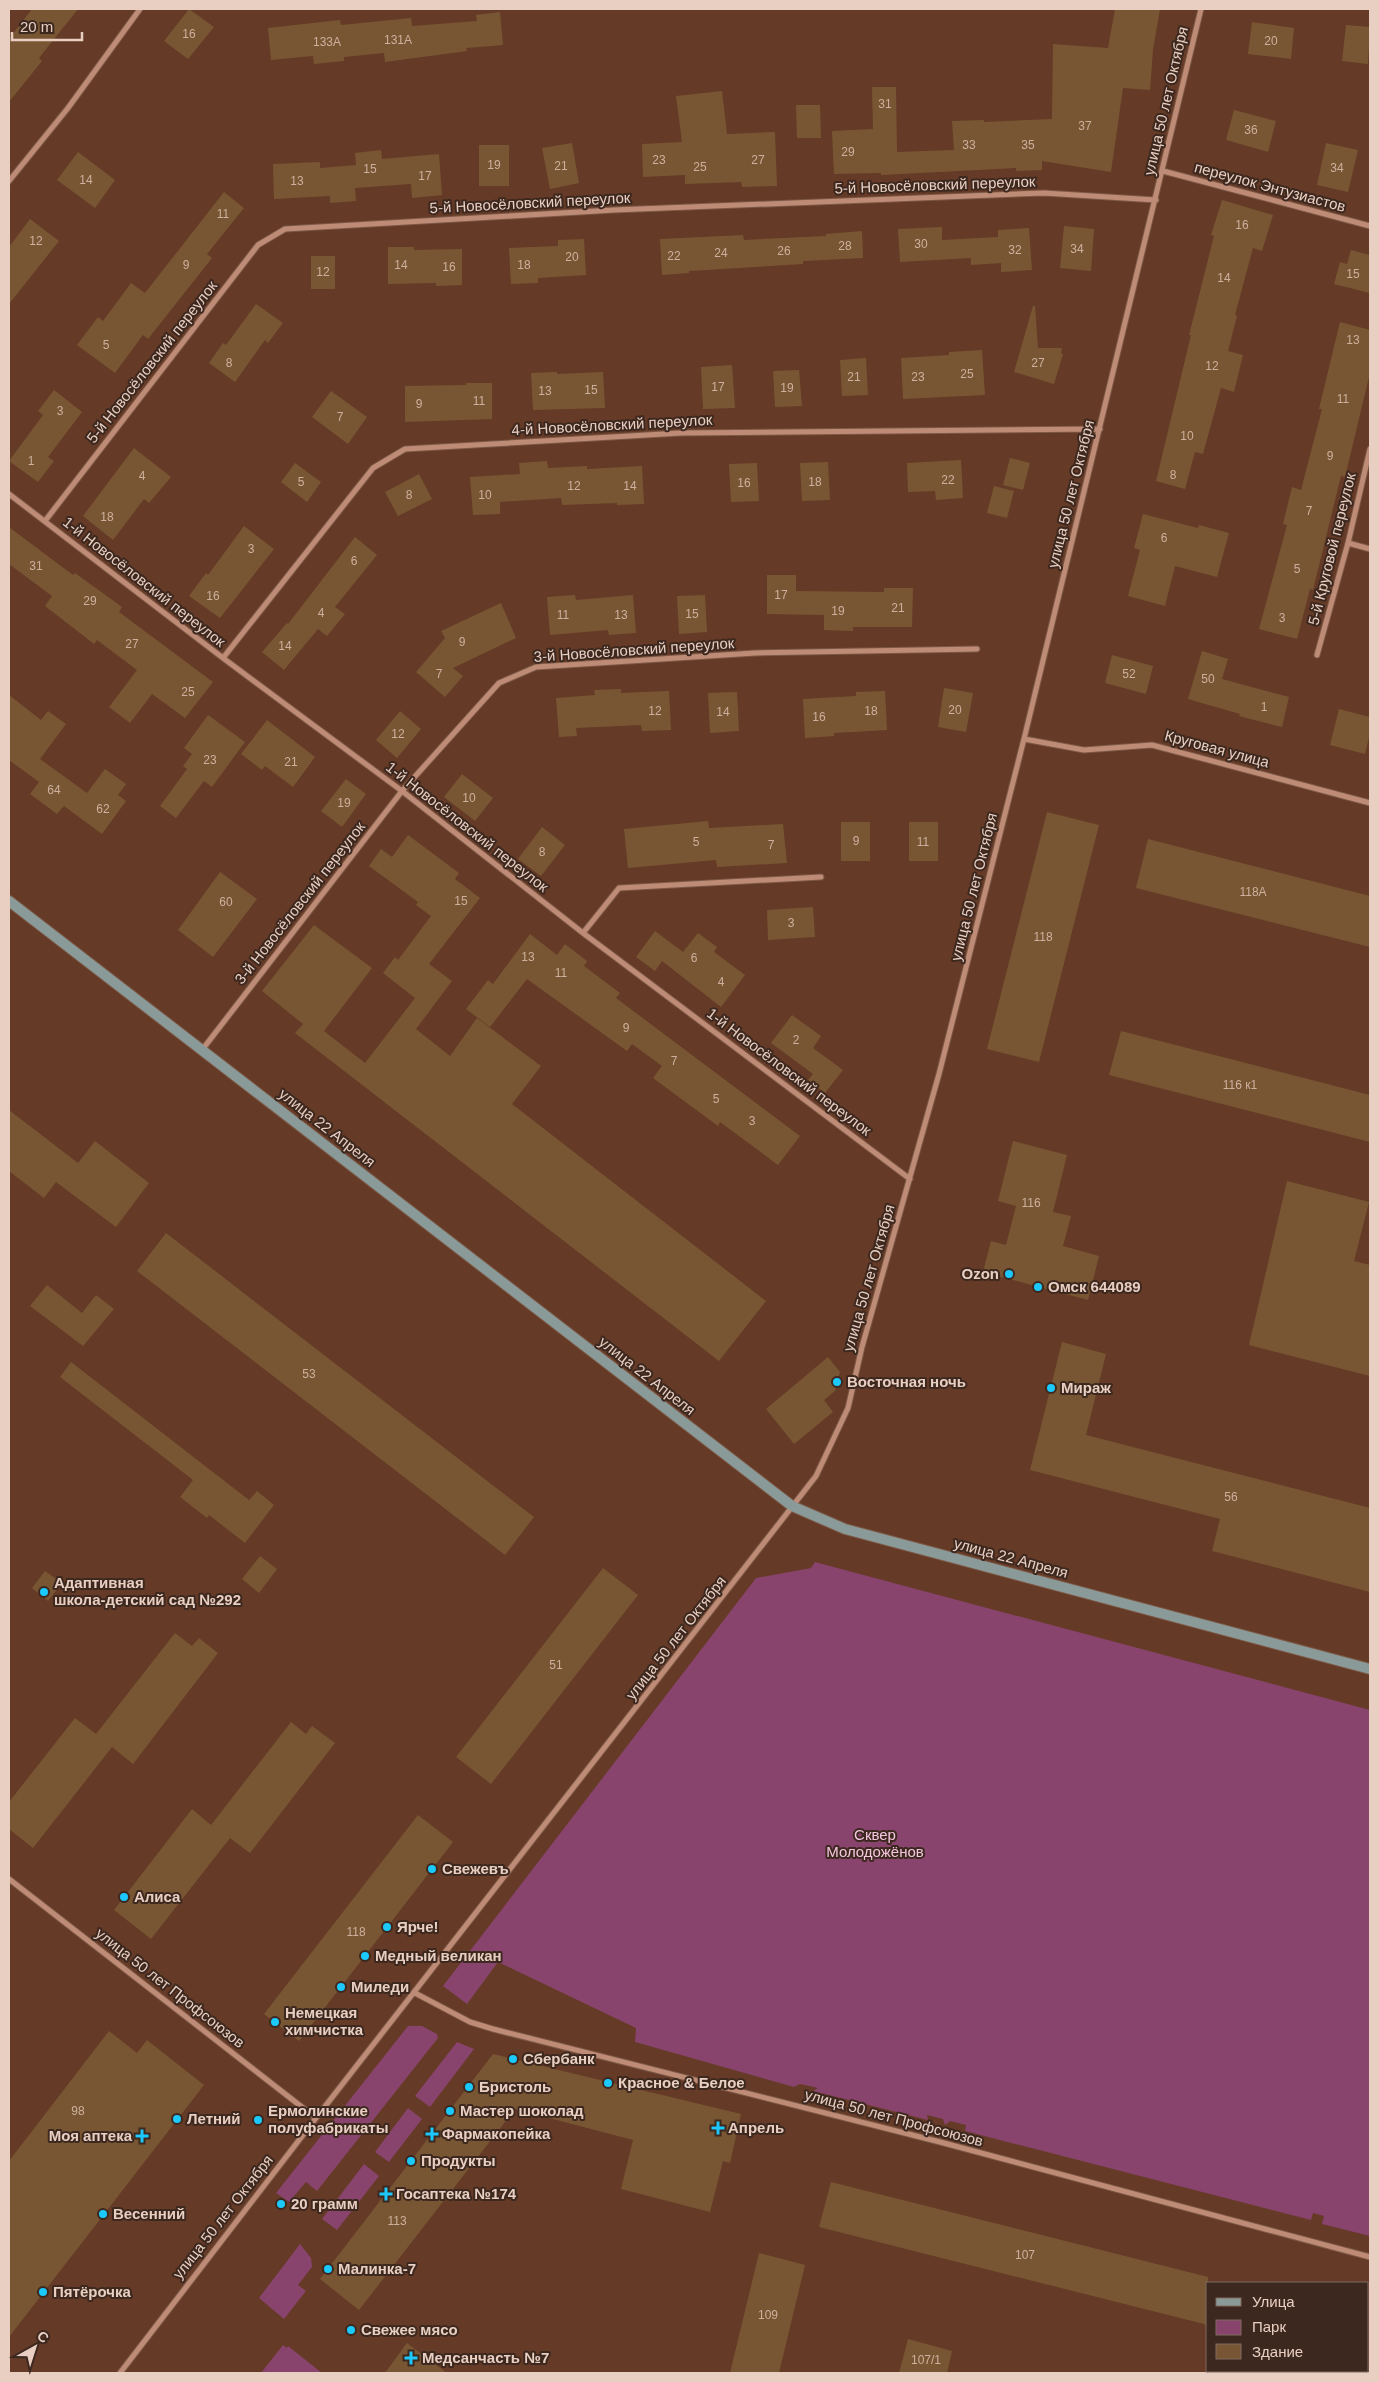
<svg xmlns="http://www.w3.org/2000/svg" width="1379" height="2382" viewBox="0 0 1379 2382" font-family="Arial,sans-serif">
	<style>
		.green { fill: #88446c }
		.building { fill: #795633 }
		.lines { fill: none; stroke-linecap: round; stroke-linejoin: round }
		.minor-casing { stroke: #7c5846; stroke-width: 7 }
		.secondary-casing { stroke: #7c5846; stroke-width: 12 }
		.minor { stroke: #be8c76; stroke-width: 5 }
		.secondary { stroke: #8a9a99; stroke-width: 10 }
		.poi-dot { fill: #1cc9fc; stroke: #3c281f; stroke-width: 2 }
		.labels { text-anchor: middle; stroke-width: 4; stroke-linejoin: round; paint-order: stroke }
		.number-label { font-size: 12px; fill: #cdb09e }
		.street-label { font-size: 15px; fill: #e9cec2; stroke: #3c281f }
		.poi-label { font-size: 15px; font-weight: bold; fill: #e9cec2; stroke: #3c281f; text-anchor: start }
		.park-label { font-size: 15px; fill: #f5c6df; stroke: #3c281f }
	</style>
	<rect width="100%" height="100%" fill="#653a26"/>
	<!-- green -->
	<path class="green" d="M815 1562 1370 1710V2236L1322 2224 1324 2216 1313 2213 1311 2220 965 2131 966 2125 950 2121 945 2125 943 2119 927 2115 928 2120 813 2091 818 2088 800 2084 794 2087 635 2042 636 2028 498 1962 467 2004 443 1986 756 1578 811 1568Z
		M408 2026H422L437 2034 438 2038 317 2191 306 2182 289 2202 276 2193Z
		M457 2042 474 2049 430 2107 415 2096Z
		M408 2108 422 2119 389 2162 375 2152Z
		M364 2164 379 2176 337 2230 322 2219Z
		M300 2244 311 2258 312 2267 298 2285 306 2291 284 2319 259 2298Z
		M283 2345 287 2348 288 2346 322 2373H261Z"/>
	<!-- building -->
	<path class="building" d="M32 9H78L39 58 42 61 9 102V39Z
		M189 9 214 27 188 59 164 41Z
		M1115 9H1160L1153 50 1150 90 1123 88 1111 172 1042 161V170L1016 171V168L881 175V173L834 174 832 131 873 129 872 87H896L897 152 954 150 952 121 984 120V122L1052 119 1053 44 1108 48Z
		M500 12 503 45 466 48 467 51 385 62 384 53 344 57V61L314 64 313 56 271 60 268 28 340 20 341 25 411 18 412 26 477 21 476 15Z
		M1252 22 1294 28 1291 59 1248 54Z
		M1346 25 1370 27 1368 64 1342 61Z
		M722 91 727 134 775 132 777 186 742 187 741 182 685 184V175L643 177 642 144 682 142 676 96Z
		M796 105H820L821 138H797Z
		M1234 110 1276 121 1268 152 1226 140Z
		M572 143 579 183 550 189 542 148Z
		M1326 143 1358 150 1348 192 1317 185Z
		M479 145H509V186H479Z
		M381 150 382 159 439 154 442 195 412 198 411 184 355 188 356 201 330 203V196L274 199 273 164 320 162V168L356 165 355 153Z
		M78 152 115 180 95 208 57 180Z
		M224 192 244 208 207 254 212 258 148 339 143 335 115 373 77 345 98 317 103 321 131 283 145 293Z
		M1222 200 1273 215 1262 251 1253 248 1235 315 1237 316 1228 351 1243 355 1234 392 1221 388 1203 454 1195 452 1185 489 1156 481 1191 335H1189L1214 236 1211 235Z
		M30 219 59 241 9 304V247Z
		M1064 226 1094 229 1091 271 1060 268Z
		M942 227V240L998 237V230L1029 228 1032 270 1001 272V263L971 265V258L900 262 898 229Z
		M862 231 863 258 803 261V264L689 271V273L662 275 660 239 743 235 744 240 826 236V234Z
		M584 239 586 275 538 278V283L511 284 509 248 558 246V240Z
		M388 247H414V250L462 249V285L436 286V283L388 284Z
		M1351 250 1370 255V293L1334 284 1340 262 1347 264Z
		M311 256H335V289H311Z
		M256 304 283 323 268 343 265 340 235 382 209 363 223 343 226 345Z
		M1033 306H1035L1038 348H1062L1061 353 1063 354 1054 384 1014 372Z
		M1340 322 1370 330V373L1345 477 1341 476 1313 590 1310 589 1297 639 1259 629 1287 525 1283 524 1292 487 1301 490 1322 409H1319Z
		M982 350 985 395 903 399 901 358 949 355V352Z
		M866 358 868 395 842 396 840 360Z
		M732 365 735 408 703 409 701 367Z
		M799 370 802 406 775 407 773 371Z
		M557 372V374L603 372 605 408 533 410 531 373Z
		M466 383H492V419L405 422V386L466 385Z
		M54 390 82 412 48 457 54 461 38 482 9 461 43 415 38 411Z
		M331 391 367 417 348 444 312 417Z
		M134 448 171 477 149 503 144 499 113 540 83 516Z
		M1010 458 1030 463 1023 490 1003 485Z
		M961 460 963 498 936 500 935 491 908 492 907 463Z
		M547 461 548 468 587 466V469L642 466 644 504 617 505V503L562 505 561 498 500 502V514L473 515 470 477 520 474 519 463Z
		M828 462 830 500 802 501 800 463Z
		M295 463 321 482 307 502 281 482Z
		M757 463 759 501 731 502 729 464Z
		M419 474 432 499 398 516 385 492Z
		M994 486 1014 491 1007 518 987 513Z
		M1143 514 1198 528 1199 525 1229 533 1217 577 1175 566 1165 606 1128 596 1140 550 1134 548Z
		M244 526 274 549 220 618 189 596 206 573 208 575Z
		M9 527 73 575 75 573 122 607 119 612 213 682 185 718 152 694 130 723 109 707 137 670 97 640 94 644 45 606 52 596 9 564Z
		M355 537 377 555 335 607 345 614 327 636 318 629 284 670 262 652 287 623 288 624Z
		M767 575H796V591L884 592V588H913L912 627H853V631L824 630V615L767 614Z
		M575 595 576 600 633 595 636 633 609 635 608 630 550 635 547 597Z
		M705 595 707 632 679 634 677 596Z
		M501 603 516 638 453 668 463 676 445 697 416 672 445 638 441 631Z
		M1202 651 1228 659 1222 679 1289 697 1282 727 1239 716 1240 714 1188 699Z
		M1112 655 1153 666 1146 694 1105 683Z
		M944 688 973 693 966 732 938 727Z
		M621 689V693L669 691 671 730 642 731 641 725 576 728 577 736 559 737 556 698 595 695 594 690Z
		M885 691 887 730 834 733V736L805 738 803 699 856 696V692Z
		M737 692 739 731 710 733 708 693Z
		M9 695 41 720 48 711 66 724 40 759 87 793 105 769 126 784 118 795 126 801 102 834 64 806 57 814 30 794 39 782 9 760Z
		M1339 709 1370 717V733L1365 754 1330 745Z
		M400 711 421 729 397 758 376 740Z
		M208 715 245 742 212 787 204 781 176 818 160 806 187 769 183 766 192 754 184 748Z
		M267 720 315 757 293 787 265 766 262 770 241 754Z
		M462 774 493 798 475 821 444 797Z
		M346 779 366 794 342 827 321 811Z
		M1047 812 1099 825 1039 1062 987 1049Z
		M708 821 709 828 783 824 787 863 717 867 716 860 628 868 624 829Z
		M841 822H870V861H841Z
		M909 822H938V861H909Z
		M542 827 565 845 541 876 518 859Z
		M408 835 459 873 455 879 480 898 429 964 452 981 416 1029 450 1056 477 1018 541 1066 512 1104 766 1301 719 1361 295 1033 303 1024 262 991 314 925 372 968 324 1031 365 1063 415 998 383 973 395 957 398 960 431 916 416 905 418 902 369 866 381 849 392 857Z
		M1148 839 1370 896V947L1136 888Z
		M220 872 257 899 213 957 178 930Z
		M813 907 815 937 768 940 767 910Z
		M655 931 683 952 698 933 717 947 714 952 745 975 721 1007 662 961 655 971 636 957Z
		M530 934 557 955 565 944 587 961 584 966 620 993 616 998 800 1136 778 1165 720 1122 718 1126 653 1078 662 1066 632 1044 627 1051 527 979 490 1027 466 1009 488 980 493 984Z
		M792 1015 821 1036 813 1048 843 1070 825 1093 808 1080 813 1074 771 1043Z
		M1121 1031 1370 1095V1142L1109 1075Z
		M9 1110 78 1163 95 1141 149 1183 116 1227 56 1182 44 1198 9 1171Z
		M1013 1141 1067 1155 1053 1212 1071 1216 1063 1246 1099 1256 1088 1300 983 1272 991 1241 1006 1245 1016 1206 998 1201Z
		M1287 1181 1369 1202 1354 1261 1370 1265V1376L1249 1345Z
		M166 1233 534 1517 505 1555 137 1271Z
		M47 1285 82 1313 96 1295 114 1309 83 1346 30 1306Z
		M1062 1342 1106 1354 1086 1435 1370 1508V1592L1212 1551 1220 1519 1030 1470Z
		M828 1357 840 1372 835 1391 824 1400 833 1412 794 1444 766 1409Z
		M71 1362 249 1500 257 1491 274 1505 245 1543 209 1515 207 1518 180 1497 193 1480 60 1377Z
		M260 1556 277 1569 259 1593 242 1579Z
		M603 1568 638 1595 491 1784 456 1757Z
		M45 1571 62 1583 48 1601 32 1588Z
		M175 1633 192 1646 199 1638 218 1653 133 1764 112 1747 33 1848 9 1829V1802L75 1718 96 1734Z
		M291 1722 306 1734 312 1726 335 1743 250 1853 230 1838 151 1939 114 1910 192 1809 211 1825Z
		M418 1815 453 1842 299 2041 264 2014Z
		M109 2031 137 2053 147 2040 204 2085 9 2337V2161Z
		M493 2054 741 2114 730 2163 723 2161 710 2212 621 2189 633 2140 515 2109 359 2310 320 2279Z
		M831 2182 1208 2277V2325L819 2227Z
		M759 2253 805 2265 779 2373H730Z
		M908 2339 952 2351 947 2373H899Z
		M407 2343 447 2373H385Z"/>
	<g class="lines">
		<!-- minor casing -->
		<g class="minor-casing">
			<path id="minor" d="M1163 171 1370 226
				M9 181 68 108 140 9
				M9 494 223 658 402 791 583 933 910 1179
				M45 521 258 245 285 229 614 210 1044 193 1156 200
				M1348 543 1370 549
				M1317 655 1348 543 1370 449
				M223 658 373 468 405 449 681 433 1100 429
				M1024 739 1084 750 1152 745 1370 803
				M583 933 619 888 821 877
				M202 1050 402 791 499 683 536 667 755 653 977 649
				M9 1879 316 2118
				M415 1993 470 2022 493 2029 940 2142 1370 2257
				M120 2373 316 2118 816 1476 848 1408 862 1347 939 1074 1024 739 1201 9"/>
		</g>
		<!-- secondary casing -->
		<g class="secondary-casing">
			<path id="secondary" d="M9 901 792 1506 845 1529 1370 1669"/>
		</g>
		<!-- minor -->
		<use href="#minor" class="minor"/>
		<!-- secondary -->
		<use href="#secondary" class="secondary"/>
	</g>
	<!-- markers -->
	<g class="poi-dot">
		<circle cx="1009" cy="1274" r="5"/>
		<circle cx="1038" cy="1287" r="5"/>
		<circle cx="837" cy="1382" r="5"/>
		<circle cx="1051" cy="1388" r="5"/>
		<circle cx="44" cy="1592" r="5"/>
		<circle cx="432" cy="1869" r="5"/>
		<circle cx="124" cy="1897" r="5"/>
		<circle cx="387" cy="1927" r="5"/>
		<circle cx="365" cy="1956" r="5"/>
		<circle cx="341" cy="1987" r="5"/>
		<circle cx="275" cy="2022" r="5"/>
		<circle cx="513" cy="2059" r="5"/>
		<circle cx="608" cy="2083" r="5"/>
		<circle cx="469" cy="2087" r="5"/>
		<circle cx="450" cy="2111" r="5"/>
		<circle cx="177" cy="2119" r="5"/>
		<circle cx="258" cy="2120" r="5"/>
		<path d="M715.5 2120.5h5v5h5v5h-5v5h-5v-5h-5v-5h5z"/>
		<path d="M429.5 2126.5h5v5h5v5h-5v5h-5v-5h-5v-5h5z"/>
		<path d="M139.5 2128.5h5v5h5v5h-5v5h-5v-5h-5v-5h5z"/>
		<circle cx="411" cy="2161" r="5"/>
		<path d="M383.5 2186.5h5v5h5v5h-5v5h-5v-5h-5v-5h5z"/>
		<circle cx="281" cy="2204" r="5"/>
		<circle cx="103" cy="2214" r="5"/>
		<circle cx="328" cy="2269" r="5"/>
		<circle cx="43" cy="2292" r="5"/>
		<circle cx="351" cy="2330" r="5"/>
		<path d="M408.5 2350.5h5v5h5v5h-5v5h-5v-5h-5v-5h5z"/>
	</g>
	<g class="labels">
		<!-- number labels -->
		<g class="number-label">
			<text x="189" y="38">16</text>
			<text x="398" y="44">131А</text>
			<text x="1271" y="45">20</text>
			<text x="327" y="46">133А</text>
			<text x="885" y="108">31</text>
			<text x="1085" y="130">37</text>
			<text x="1251" y="134">36</text>
			<text x="969" y="149">33</text>
			<text x="1028" y="149">35</text>
			<text x="848" y="156">29</text>
			<text x="659" y="164">23</text>
			<text x="758" y="164">27</text>
			<text x="494" y="169">19</text>
			<text x="561" y="170">21</text>
			<text x="700" y="171">25</text>
			<text x="1337" y="172">34</text>
			<text x="370" y="173">15</text>
			<text x="425" y="180">17</text>
			<text x="86" y="184">14</text>
			<text x="297" y="185">13</text>
			<text x="223" y="218">11</text>
			<text x="1242" y="229">16</text>
			<text x="36" y="245">12</text>
			<text x="921" y="248">30</text>
			<text x="845" y="250">28</text>
			<text x="1077" y="253">34</text>
			<text x="1015" y="254">32</text>
			<text x="784" y="255">26</text>
			<text x="721" y="257">24</text>
			<text x="674" y="260">22</text>
			<text x="572" y="261">20</text>
			<text x="186" y="269">9</text>
			<text x="401" y="269">14</text>
			<text x="524" y="269">18</text>
			<text x="449" y="271">16</text>
			<text x="323" y="276">12</text>
			<text x="1353" y="278">15</text>
			<text x="1224" y="282">14</text>
			<text x="1353" y="344">13</text>
			<text x="106" y="349">5</text>
			<text x="229" y="367">8</text>
			<text x="1038" y="367">27</text>
			<text x="1212" y="370">12</text>
			<text x="967" y="378">25</text>
			<text x="854" y="381">21</text>
			<text x="918" y="381">23</text>
			<text x="718" y="391">17</text>
			<text x="787" y="392">19</text>
			<text x="591" y="394">15</text>
			<text x="545" y="395">13</text>
			<text x="1343" y="403">11</text>
			<text x="479" y="405">11</text>
			<text x="419" y="408">9</text>
			<text x="60" y="415">3</text>
			<text x="340" y="421">7</text>
			<text x="1187" y="440">10</text>
			<text x="1330" y="460">9</text>
			<text x="31" y="465">1</text>
			<text x="1173" y="479">8</text>
			<text x="142" y="480">4</text>
			<text x="948" y="484">22</text>
			<text x="301" y="486">5</text>
			<text x="815" y="486">18</text>
			<text x="744" y="487">16</text>
			<text x="574" y="490">12</text>
			<text x="630" y="490">14</text>
			<text x="409" y="499">8</text>
			<text x="485" y="499">10</text>
			<text x="1309" y="515">7</text>
			<text x="107" y="521">18</text>
			<text x="1164" y="542">6</text>
			<text x="251" y="553">3</text>
			<text x="354" y="565">6</text>
			<text x="36" y="570">31</text>
			<text x="1297" y="573">5</text>
			<text x="781" y="599">17</text>
			<text x="213" y="600">16</text>
			<text x="90" y="605">29</text>
			<text x="898" y="612">21</text>
			<text x="838" y="615">19</text>
			<text x="321" y="617">4</text>
			<text x="692" y="618">15</text>
			<text x="563" y="619">11</text>
			<text x="621" y="619">13</text>
			<text x="1282" y="622">3</text>
			<text x="462" y="646">9</text>
			<text x="132" y="648">27</text>
			<text x="285" y="650">14</text>
			<text x="439" y="678">7</text>
			<text x="1129" y="678">52</text>
			<text x="1208" y="683">50</text>
			<text x="188" y="696">25</text>
			<text x="1264" y="711">1</text>
			<text x="955" y="714">20</text>
			<text x="655" y="715">12</text>
			<text x="871" y="715">18</text>
			<text x="723" y="716">14</text>
			<text x="819" y="721">16</text>
			<text x="398" y="738">12</text>
			<text x="210" y="764">23</text>
			<text x="291" y="766">21</text>
			<text x="54" y="794">64</text>
			<text x="469" y="802">10</text>
			<text x="344" y="807">19</text>
			<text x="103" y="813">62</text>
			<text x="856" y="845">9</text>
			<text x="696" y="846">5</text>
			<text x="923" y="846">11</text>
			<text x="771" y="849">7</text>
			<text x="542" y="856">8</text>
			<text x="1253" y="896">118А</text>
			<text x="461" y="905">15</text>
			<text x="226" y="906">60</text>
			<text x="791" y="927">3</text>
			<text x="1043" y="941">118</text>
			<text x="528" y="961">13</text>
			<text x="694" y="962">6</text>
			<text x="561" y="977">11</text>
			<text x="721" y="986">4</text>
			<text x="626" y="1032">9</text>
			<text x="796" y="1044">2</text>
			<text x="674" y="1065">7</text>
			<text x="1240" y="1089">116 к1</text>
			<text x="716" y="1103">5</text>
			<text x="752" y="1125">3</text>
			<text x="1031" y="1207">116</text>
			<text x="309" y="1378">53</text>
			<text x="1231" y="1501">56</text>
			<text x="556" y="1669">51</text>
			<text x="356" y="1936">118</text>
			<text x="78" y="2115">98</text>
			<text x="397" y="2225">113</text>
			<text x="1025" y="2259">107</text>
			<text x="768" y="2319">109</text>
			<text x="926" y="2364">107/1</text>
		</g>
		<!-- street labels -->
		<g class="street-label">
			<text transform="translate(1166 101) rotate(-77)" y="5">улица 50 лет Октября</text>
			<text transform="translate(935 185) rotate(-2)" y="5">5-й Новосёловский переулок</text>
			<text transform="translate(1270 187) rotate(15)" y="5">переулок Энтузиастов</text>
			<text transform="translate(530 203) rotate(-3)" y="5">5-й Новосёловский переулок</text>
			<text transform="translate(152 362) rotate(-52)" y="5">5-й Новосёловский переулок</text>
			<text transform="translate(612 425) rotate(-3)" y="5">4-й Новосёловский переулок</text>
			<text transform="translate(1071 494) rotate(-76)" y="5">улица 50 лет Октября</text>
			<text transform="translate(1332 549) rotate(-76)" y="5">5-й Круговой переулок</text>
			<text transform="translate(144 582) rotate(38)" y="5">1-й Новосёловский переулок</text>
			<text transform="translate(634 650) rotate(-4)" y="5">3-й Новосёловский переулок</text>
			<text transform="translate(1217 749) rotate(15)" y="5">Круговая улица</text>
			<text transform="translate(467 827) rotate(38)" y="5">1-й Новосёловский переулок</text>
			<text transform="translate(974 887) rotate(-76)" y="5">улица 50 лет Октября</text>
			<text transform="translate(300 903) rotate(-52)" y="5">3-й Новосёловский переулок</text>
			<text transform="translate(789 1072) rotate(37)" y="5">1-й Новосёловский переулок</text>
			<text transform="translate(327 1128) rotate(38)" y="5">улица 22 Апреля</text>
			<text transform="translate(869 1278) rotate(-74)" y="5">улица 50 лет Октября</text>
			<text transform="translate(647 1376) rotate(38)" y="5">улица 22 Апреля</text>
			<text transform="translate(1011 1558) rotate(15)" y="5">улица 22 Апреля</text>
			<text transform="translate(676 1638) rotate(-52)" y="5">улица 50 лет Октября</text>
			<text transform="translate(170 1988) rotate(38)" y="5">улица 50 лет Профсоюзов</text>
			<text transform="translate(894 2118) rotate(15)" y="5">улица 50 лет Профсоюзов</text>
			<text transform="translate(223 2217) rotate(-52)" y="5">улица 50 лет Октября</text>
		</g>
		<!-- poi labels -->
		<g class="poi-label">
			<text x="999" y="1279" text-anchor="end">Ozon</text>
			<text x="1048" y="1292">Омск 644089</text>
			<text x="847" y="1387">Восточная ночь</text>
			<text x="1061" y="1393">Мираж</text>
			<text x="54" y="1588">Адаптивная<tspan x="54" dy="17">школа-детский сад №292</tspan></text>
			<text x="442" y="1874">Свежевъ</text>
			<text x="134" y="1902">Алиса</text>
			<text x="397" y="1932">Ярче!</text>
			<text x="375" y="1961">Медный великан</text>
			<text x="351" y="1992">Миледи</text>
			<text x="285" y="2018">Немецкая<tspan x="285" dy="17">химчистка</tspan></text>
			<text x="523" y="2064">Сбербанк</text>
			<text x="618" y="2088">Красное &amp; Белое</text>
			<text x="479" y="2092">Бристоль</text>
			<text x="268" y="2116">Ермолинские<tspan x="268" dy="17">полуфабрикаты</tspan></text>
			<text x="460" y="2116">Мастер шоколад</text>
			<text x="187" y="2124">Летний</text>
			<text x="728" y="2133">Апрель</text>
			<text x="442" y="2139">Фармакопейка</text>
			<text x="132" y="2141" text-anchor="end">Моя аптека</text>
			<text x="421" y="2166">Продукты</text>
			<text x="396" y="2199">Госаптека №174</text>
			<text x="291" y="2209">20 грамм</text>
			<text x="113" y="2219">Весенний</text>
			<text x="338" y="2274">Малинка-7</text>
			<text x="53" y="2297">Пятёрочка</text>
			<text x="361" y="2335">Свежее мясо</text>
			<text x="422" y="2363">Медсанчасть №7</text>
		</g>
		<!-- park labels -->
		<g class="park-label">
			<text x="875" y="1840">Сквер<tspan x="875" dy="17">Молодожёнов</tspan></text>
		</g>
	</g>
	<!-- border -->
	<rect width="1379" height="2382" fill="none" stroke="#e9cec2" stroke-width="20"/>
	<!-- legend -->
	<rect x="1206" y="2282" width="162" height="90" fill="#3c281f" stroke="#816a60"/>
	<rect x="1216" y="2298" width="25" height="8" fill="#8a9a99" stroke="#816a60"/>
	<text x="1252" y="2307" font-size="15" fill="#e9cec2">Улица</text>
	<rect x="1216" y="2320" width="25" height="15" fill="#88446c" stroke="#816a60"/>
	<text x="1252" y="2332" font-size="15" fill="#e9cec2">Парк</text>
	<rect x="1216" y="2344" width="25" height="15" fill="#795633" stroke="#816a60"/>
	<text x="1252" y="2357" font-size="15" fill="#e9cec2">Здание</text>
	<!-- north arrow -->
	<g transform="translate(35 2347) rotate(39)" stroke="#3c281f" stroke-width="4" paint-order="stroke">
	<path d="M0-4L9 19L0 12L-9 19Z" fill="#e9cec2"/>
	<text y="-8" font-size="14" font-weight="bold" text-anchor="middle" fill="#e9cec2">С</text>
	</g>
	<!-- scale -->
	<path d="M12 32v8h70v-8" fill="none" stroke="#e9cec2" stroke-width="2.5"/>
	<text x="20" y="32" font-size="15" fill="#e9cec2" stroke="#3c281f" stroke-width="4" paint-order="stroke">20 m</text>
</svg>
